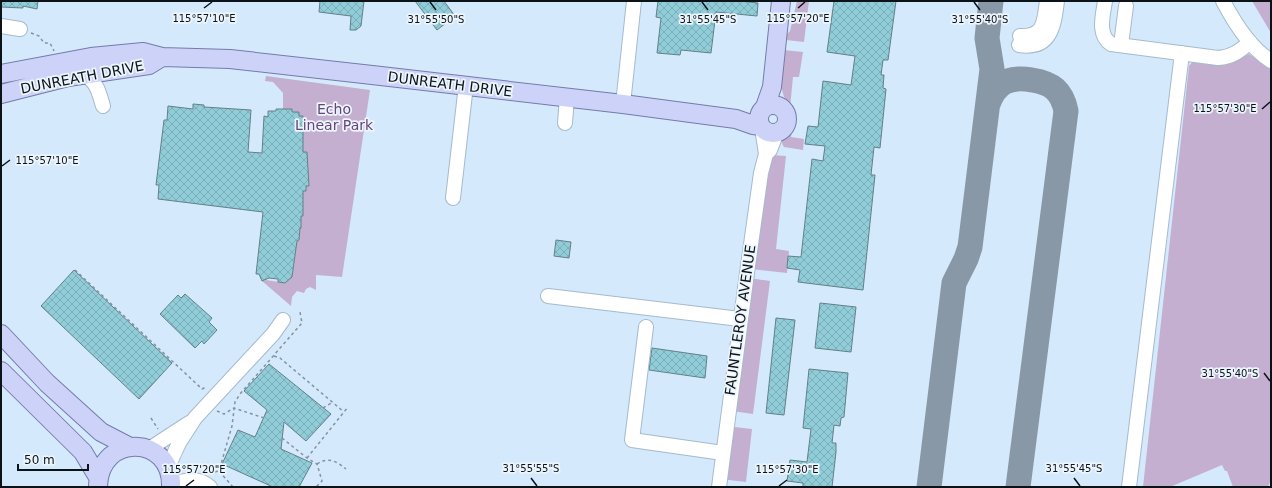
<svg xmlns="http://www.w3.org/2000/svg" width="1272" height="488" viewBox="0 0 1272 488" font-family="'DejaVu Sans',sans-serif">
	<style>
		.green { fill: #c5afd1 }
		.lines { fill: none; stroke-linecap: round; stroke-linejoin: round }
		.taxiway { stroke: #8998a7; stroke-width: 25 }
		.building { fill: url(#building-cross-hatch); stroke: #638086 }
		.minor-casing { stroke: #a6bacc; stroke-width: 16 }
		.major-casing { stroke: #747ba8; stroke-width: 20 }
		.path { stroke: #8493a1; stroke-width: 1.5; stroke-dasharray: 3 3; stroke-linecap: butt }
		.minor { stroke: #fff; stroke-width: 14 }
		.major { stroke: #cdd2f9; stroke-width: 18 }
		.ticks { fill: none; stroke: #0b1218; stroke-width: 1.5 }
		.labels { text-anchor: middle; stroke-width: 3.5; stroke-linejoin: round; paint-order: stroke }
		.street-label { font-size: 14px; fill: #0b1218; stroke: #ecf5fc }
		.park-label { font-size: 14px; fill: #674379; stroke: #ecf5fc }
		.ticks-label { font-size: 10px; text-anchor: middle; fill: #0b1218; stroke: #ecf5fc; stroke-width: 3.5; stroke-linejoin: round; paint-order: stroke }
	</style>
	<defs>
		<pattern id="building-cross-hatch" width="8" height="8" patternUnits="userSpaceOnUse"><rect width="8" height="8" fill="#90cdd8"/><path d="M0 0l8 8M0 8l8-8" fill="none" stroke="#7bafb9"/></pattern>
	</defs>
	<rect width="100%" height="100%" fill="#d4e9fc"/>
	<!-- green -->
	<path class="green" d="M797 1H809L804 42 786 40 787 34 790 31Z
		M1252 1H1271V33Z
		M783 50 803 52 799 77H793L790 108C777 90 781 70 783 50Z
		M1249 54 1271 69V480L1268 487H1233L1227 471H1225L1222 465 1170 487H1143L1189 66 1194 60 1234 61Z
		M266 76 370 90 342 277 316 275V290L310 287 306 289 304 293 297 291 292 297 291 306 262 281 266 280 285 283 292 277 297 241 299 240 300 231 297 229 301 228V219L299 217 303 215V202L294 200 306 186H309L308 176H305L307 152H303V116H299V112H292L291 109H283V93L273 82 265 81Z
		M792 131 791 137 804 139 803 150 784 147C779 140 783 132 792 131Z
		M771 155 786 156 776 249 789 251 787 273 751 269Z
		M749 278 770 281 753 414 732 411Z
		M726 426 752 429 746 482 720 479Z"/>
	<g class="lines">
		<!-- taxiway -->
		<path class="taxiway" d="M988 104C996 82 1010 76 1032 80 1052 83 1062 91 1066 111L1018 487
			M929 487 954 283 966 259 970 247 992 69 987 38 991 1"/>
	</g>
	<!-- building -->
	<path class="building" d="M1 1H38L37 9 23 6V8L1 7Z
		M320 1H364L361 26 356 30H350L351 16 319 12Z
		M415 1H444L455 16 437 30Z
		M658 1H740L758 3 757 16 716 12 711 53 681 50 680 55 657 53 661 18 656 17Z
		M834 1H896L888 60H883L881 75H884L883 88 886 89 880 148 874 147 871 175H875L863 290 798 282 800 270 787 268 788 256 801 257 812 159 823 161 825 146 805 144 808 126 818 127 823 81 851 85 855 56 827 52Z
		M193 104 204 105V107L251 110 248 152 262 153 264 116 268 117V111H276V109H292V112H299V116H303V152H307L309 186H306V191H303V216H301V228H300L299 240 297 241 292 277 285 283 278 282V279L269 278 262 281 259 274H256L263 212 158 199 159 185H156L164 120H167L168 106 193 109Z
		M556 240 571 242 569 258 554 256Z
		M74 270 172 363 139 399 41 306Z
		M185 294 212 318 209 322 217 330 204 344 202 341 195 348 160 314 178 295 181 298Z
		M820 303 856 307 851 352 815 348Z
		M776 318 795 320 784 415 766 413Z
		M652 348 707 356 705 378 649 370Z
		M269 364 331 414 306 441 284 422 281 449 312 463 299 487H273L222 464 238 430 255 437 267 410 244 391Z
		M809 369 848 373 844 417 841 418 840 426 834 425 832 443H836V452L832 487H803V483L787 481 790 460 807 462 811 429 803 428Z"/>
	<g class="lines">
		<!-- minor casing -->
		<g class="minor-casing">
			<path id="minor" d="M1105 1C1103 15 1097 35 1111 44L1218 58C1232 57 1240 51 1250 42
				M1223 1C1234 22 1250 48 1271 61
				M1 26 20 29
				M1020 36C1045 37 1044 21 1047 1
				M1019 45C1051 50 1054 26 1057 1
				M1121 45 1126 6
				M84 75C97 81 99 93 103 106
				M623 104 634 1
				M565 123 567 97
				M766 154 770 150 777 132
				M453 198 466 85
				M548 296 740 319
				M646 327 632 440 723 453
				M149 449 189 423
				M168 467 179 443 195 418 273 334 283 320
				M172 483C187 481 197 476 210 487
				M719 487 747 273 761 173 766 154 762 128
				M1129 487 1182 53"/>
		</g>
		<!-- major casing -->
		<g class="major-casing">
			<path id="major" d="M1 74 91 57 143 52 162 57 230 59 381 76 623 104 736 119 753 125 761 126
				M1 94 68 77 149 65 162 57
				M759 119a14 14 0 1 1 28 0a14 14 0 1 1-28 0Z
				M765 107 772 87 781 1
				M1 334 47 383 101 432 130 447
				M1 371 83 452 98 477
				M98 486C100 432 173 435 171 487"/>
		</g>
		<!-- path -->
		<path class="path" d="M31 33 39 36 44 43H50L54 51
			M75 270 202 389 204 388 205 390
			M274 356 280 358 344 412
			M323 408 333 402
			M217 411 224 414 234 408 264 418
			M151 418 158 429
			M282 438 307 458 317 464 322 481 316 487
			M307 458 348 407
			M317 464C329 456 337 462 346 469
			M209 473 219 471
			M233 487 219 471 232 426 235 402 240 394 302 323 300 312"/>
		<!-- minor -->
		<use href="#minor" class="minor"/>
		<!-- major -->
		<use href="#major" class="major"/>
	</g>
	<!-- ticks -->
	<path class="ticks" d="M430 2 436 10M702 2 708 10M974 2 980 10M204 8 212 2M798 8 805 2M1262 109 1270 102M2 166 10 160M1264 373 1270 381M531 478 537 486M1074 478 1080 486M186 486 194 480M779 486 787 480"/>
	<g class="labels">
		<!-- street labels -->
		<g class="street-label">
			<text transform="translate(82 77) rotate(-11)" y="5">DUNREATH DRIVE</text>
			<text transform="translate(450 84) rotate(7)" y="5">DUNREATH DRIVE</text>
			<text transform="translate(740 320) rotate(-82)" y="5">FAUNTLEROY AVENUE</text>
		</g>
		<!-- park labels -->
		<g class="park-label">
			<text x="334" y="114">Echo<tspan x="334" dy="16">Linear Park</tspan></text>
		</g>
	</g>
	<g class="ticks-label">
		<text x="204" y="22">115°57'10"E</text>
		<text x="798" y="22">115°57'20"E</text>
		<text x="436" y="23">31°55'50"S</text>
		<text x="708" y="23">31°55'45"S</text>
		<text x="980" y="23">31°55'40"S</text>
		<text x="1225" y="112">115°57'30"E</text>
		<text x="47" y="164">115°57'10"E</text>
		<text x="1230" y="377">31°55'40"S</text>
		<text x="531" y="472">31°55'55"S</text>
		<text x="1074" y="472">31°55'45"S</text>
		<text x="194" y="473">115°57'20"E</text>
		<text x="787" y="473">115°57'30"E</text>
	</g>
	<!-- border -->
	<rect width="1272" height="488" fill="none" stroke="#0b1218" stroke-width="4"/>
	<!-- scale -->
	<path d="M18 464v6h70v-6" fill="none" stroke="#0b1218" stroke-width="2"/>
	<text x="24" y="464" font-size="12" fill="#0b1218" stroke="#ecf5fc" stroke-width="3" paint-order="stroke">50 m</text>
</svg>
